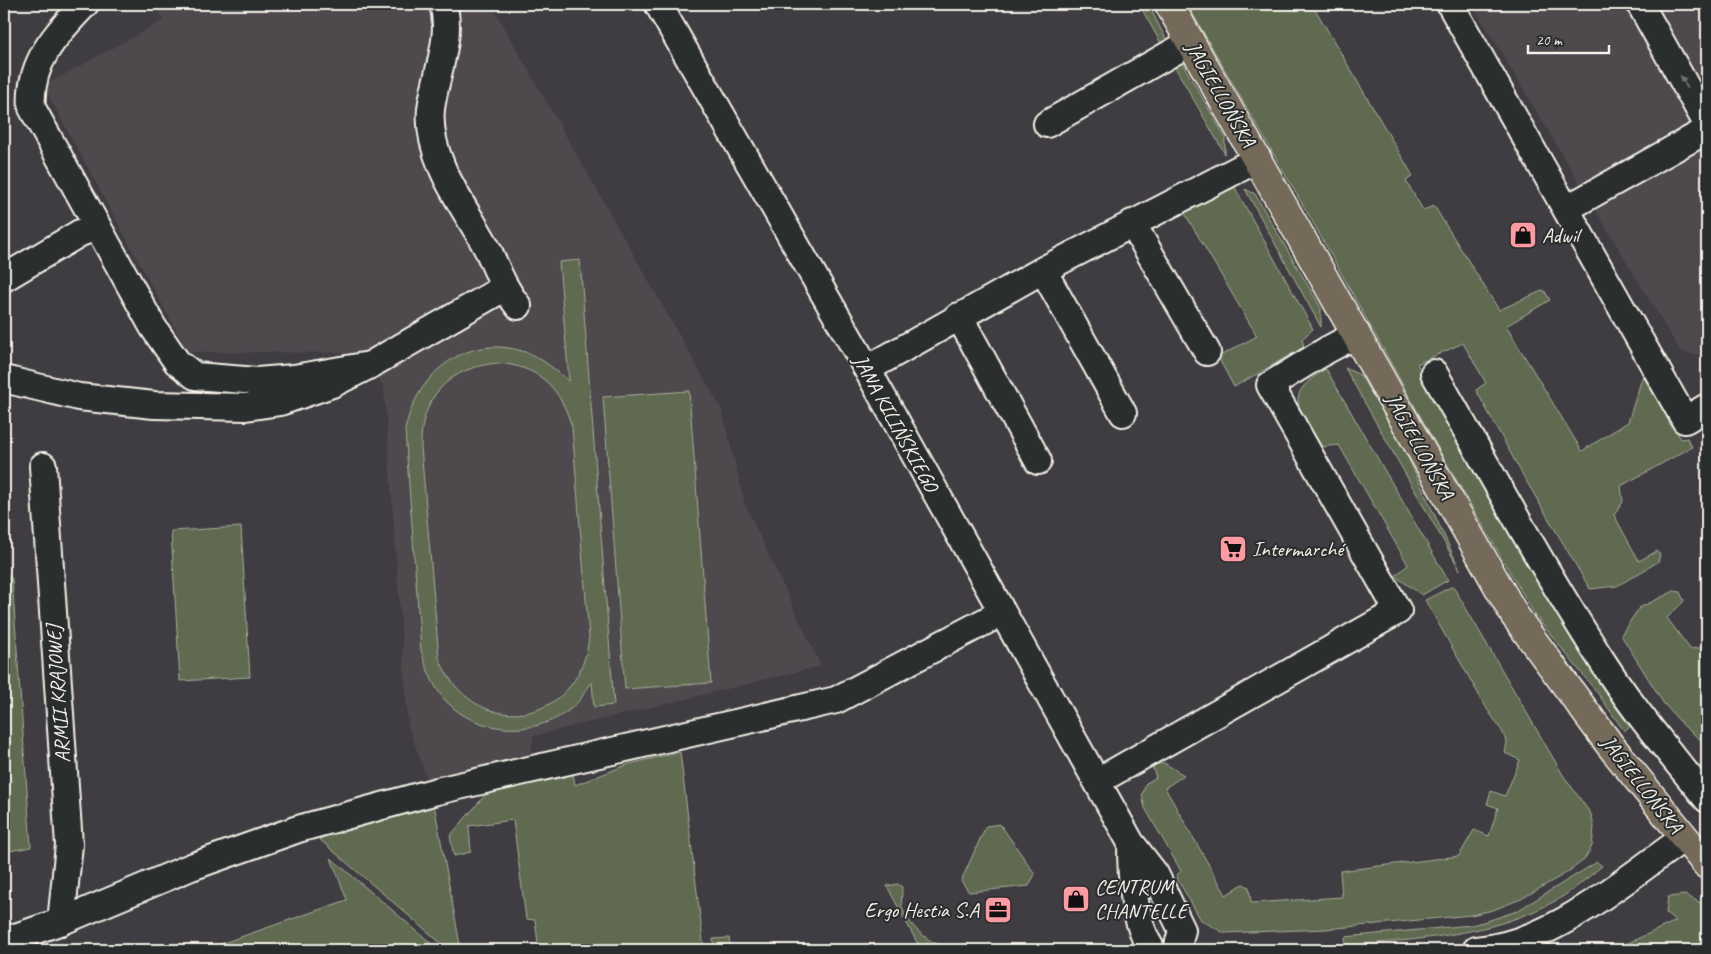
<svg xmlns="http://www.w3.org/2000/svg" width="1711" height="954" viewBox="0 0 1711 954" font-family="Caveat,sans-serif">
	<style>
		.built { fill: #4e484e }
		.green { fill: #5e6a51; stroke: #a9ae9c; fill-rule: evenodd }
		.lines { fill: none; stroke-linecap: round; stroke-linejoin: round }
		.minor-casing { stroke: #f4f1e8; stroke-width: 30 }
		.major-casing { stroke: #f4f1e8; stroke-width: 31 }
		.minor { stroke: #2a2d2e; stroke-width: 26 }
		.major { stroke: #746a5a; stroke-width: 28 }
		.oneway { fill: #71726f }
		.labels { text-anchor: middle; stroke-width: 4; stroke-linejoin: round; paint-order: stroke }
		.street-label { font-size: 21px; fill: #f4f1e8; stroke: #2a2d2e }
		.poi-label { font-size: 21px; fill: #f4f1e8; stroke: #2a2d2e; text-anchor: start }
	</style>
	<rect width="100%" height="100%" fill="#3f3d41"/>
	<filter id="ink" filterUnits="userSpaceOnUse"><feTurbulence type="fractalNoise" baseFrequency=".02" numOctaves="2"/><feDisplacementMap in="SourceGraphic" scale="10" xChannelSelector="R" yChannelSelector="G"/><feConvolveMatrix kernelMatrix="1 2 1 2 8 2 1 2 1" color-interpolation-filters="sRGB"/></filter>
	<g filter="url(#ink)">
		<!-- built -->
		<path class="built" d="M154 4H491L722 410 745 504 821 666 533 736 531 757 429 784 408 726 384 388 363 353 188 352 43 86 164 20Z
			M1472 4H1707V357L1680 351Z"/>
		<!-- green -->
		<path class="green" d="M1139 4H1148L1169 45 1163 47Z
			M1187 4H1312L1413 176 1406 181 1423 210 1434 206 1499 310 1544 290 1550 300 1506 326 1582 451 1628 422 1643 375 1681 439 1687 438 1692 447 1621 486 1623 502 1614 515 1639 561 1657 551 1660 555 1658 562 1617 586 1590 589 1521 472 1476 390 1486 383 1463 343 1417 364 1551 602 1630 726 1624 731 1599 695 1535 615 1439 450 1315 226Z
			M1181 61 1225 137V154L1172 62Z
			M1234 186 1313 329 1302 339 1304 347 1234 387 1218 357 1257 336 1184 212Z
			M1245 189 1255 194 1321 308V327Z
			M580 260 614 705 594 707 592 682C586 690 581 700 573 707 540 736 485 735 452 707 435 692 427 671 421 650L405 430C417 372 468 331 528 353 545 360 556 371 569 381L559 262ZM498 363C541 367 560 388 572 427L589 637C580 727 473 743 439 658L421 447C420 397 449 367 498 363Z
			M1345 368 1360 375 1399 438 1460 570Z
			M1326 369 1448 580 1422 595 1395 576 1408 565 1339 445 1321 447C1300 409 1280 396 1326 369Z
			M689 391 711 683 625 689 603 397Z
			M241 527 250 677 180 681 171 531Z
			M4 570 12 579 31 847 4 852Z
			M1453 586 1563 775 1591 814 1594 827 1592 846 1584 860 1568 872 1521 899 1493 910 1471 915 1326 929 1224 933 1201 920 1178 880 1177 875 1181 871 1145 808 1142 796 1146 783 1156 778 1152 765 1164 763 1184 775 1165 788 1226 895 1243 884 1249 887 1251 903 1342 897 1340 871 1459 856 1474 830 1489 836 1498 808 1487 804 1491 791 1505 796 1520 760 1505 753 1507 742 1502 731 1487 709 1425 600Z
			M1674 591 1680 592 1684 601 1667 618 1690 649 1707 647V745L1685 727 1664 704 1621 635 1639 608Z
			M680 752 704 950H539L535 920 526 919 513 820 469 826 471 852 454 856 450 836 486 794 573 774 575 785 629 764Z
			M413 802 430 804 435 809 461 950H449L319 839Z
			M1000 824 1035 874 1029 886 969 892 961 881 986 826Z
			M331 858 439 950H203L347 900Z
			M1597 862 1602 866C1588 877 1573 891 1557 900 1492 936 1419 939 1346 946L1345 937 1471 925 1487 921 1517 911Z
			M898 884 902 887C902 893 901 901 902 907 908 925 927 942 945 947V950H921L887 886Z
			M1685 895 1707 906V950H1613L1676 921 1666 913 1668 897Z
			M729 938 731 950H714L713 939Z"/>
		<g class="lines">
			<!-- minor casing -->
			<g class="minor-casing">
				<path id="minor" d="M85 4C56 34 28 63 32 108L153 327 177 362 195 376 257 381 294 378 370 365
					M443 4C453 37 435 76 431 109 426 161 467 209 489 252 498 272 504 289 518 306
					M658 4 867 369 1131 843 1155 874 1182 930 1177 950
					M1450 4 1685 420 1707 407
					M1640 4 1707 124
					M1047 124 1191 42
					M1566 209 1707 130
					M1132 223 1207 352
					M1043 270 1123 413
					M4 278 80 233 98 227
					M959 316 1038 461
					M867 369 1043 270 1258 159
					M1434 373C1490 471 1544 571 1606 667 1636 713 1672 756 1707 799
					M4 379 79 397 154 405 246 407 280 402 332 384 370 365 504 288
					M43 466 69 845 61 922
					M1098 781 1398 611 1270 385 1327 350 1357 334
					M1131 843C1131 876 1133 922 1152 950
					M4 941 65 920 191 867 298 829 437 791 836 700 1001 613
					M1476 950C1553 944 1622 881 1684 838"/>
			</g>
			<!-- major casing -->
			<g class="major-casing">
				<path id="major" d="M1169 4 1515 616 1610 745 1707 865"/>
			</g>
			<!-- minor -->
			<use href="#minor" class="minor"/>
			<!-- major -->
			<use href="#major" class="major"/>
		</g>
		<!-- one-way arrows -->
		<defs><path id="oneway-solid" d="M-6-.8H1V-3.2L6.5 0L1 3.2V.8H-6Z" transform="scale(1.25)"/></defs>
		<use class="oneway" href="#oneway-solid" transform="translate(1684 82) rotate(-119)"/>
	</g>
	<!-- icons -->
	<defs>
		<g id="shop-square" transform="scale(1.4375)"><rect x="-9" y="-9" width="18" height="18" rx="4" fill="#ff9aa2" stroke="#2a2d2e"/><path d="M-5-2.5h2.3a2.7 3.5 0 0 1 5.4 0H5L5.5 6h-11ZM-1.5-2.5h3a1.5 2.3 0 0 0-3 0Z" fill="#111"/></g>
		<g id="supermarket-square" transform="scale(1.4375)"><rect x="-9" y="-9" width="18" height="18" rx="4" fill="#ff9aa2" stroke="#2a2d2e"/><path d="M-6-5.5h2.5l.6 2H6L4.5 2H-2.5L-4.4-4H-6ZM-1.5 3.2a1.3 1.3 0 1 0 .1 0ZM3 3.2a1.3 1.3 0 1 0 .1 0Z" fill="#111"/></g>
		<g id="office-square" transform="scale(1.4375)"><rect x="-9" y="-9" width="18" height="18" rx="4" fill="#ff9aa2" stroke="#2a2d2e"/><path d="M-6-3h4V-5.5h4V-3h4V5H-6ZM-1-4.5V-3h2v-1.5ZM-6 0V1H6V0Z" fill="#111"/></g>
	</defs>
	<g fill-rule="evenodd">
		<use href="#shop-square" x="1523" y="235"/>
		<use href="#supermarket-square" x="1233" y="549"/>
		<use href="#shop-square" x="1076" y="899"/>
		<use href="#office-square" x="998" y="910"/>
	</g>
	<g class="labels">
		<!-- street labels -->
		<g class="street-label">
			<text transform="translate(1221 94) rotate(60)" y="7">JAGIELLOŃSKA</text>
			<text transform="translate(896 423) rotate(61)" y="7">JANA KILIŃSKIEGO</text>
			<text transform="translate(1420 446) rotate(61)" y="7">JAGIELLOŃSKA</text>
			<text transform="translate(58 694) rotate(-94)" y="7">ARMII KRAJOWEJ</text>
			<text transform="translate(1642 784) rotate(52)" y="7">JAGIELLOŃSKA</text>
		</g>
		<!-- poi labels -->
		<g class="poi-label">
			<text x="1542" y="242">Adwil</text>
			<text x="1252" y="556">Intermarché</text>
			<text x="1095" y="894">CENTRUM<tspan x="1095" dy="24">CHANTELLE</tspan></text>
			<text x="979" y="917" text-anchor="end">Ergo Hestia S.A</text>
		</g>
	</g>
	<!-- margin -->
	<rect width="1711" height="954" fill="none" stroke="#2a2d2e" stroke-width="20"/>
	<rect x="10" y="10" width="1691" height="934" fill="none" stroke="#f4f1e8" stroke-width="2" filter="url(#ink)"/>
	<!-- scale -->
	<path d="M1528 45v8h81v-8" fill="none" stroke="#f4f1e8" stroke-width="2.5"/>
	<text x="1536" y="45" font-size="15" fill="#f4f1e8" stroke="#2a2d2e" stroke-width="4" paint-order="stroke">20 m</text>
</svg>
